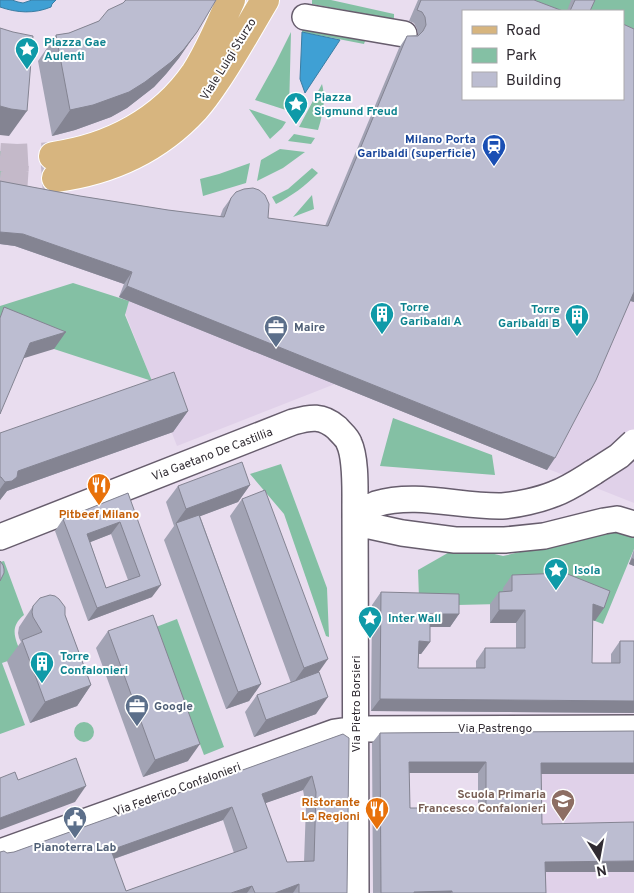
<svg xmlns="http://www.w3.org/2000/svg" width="634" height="893" viewBox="0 0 634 893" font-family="Overpass,sans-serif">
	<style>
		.built { fill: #e0d1e9 }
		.green { fill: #84c0a4 }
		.water { fill: #3fa0d4; stroke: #3a7da3 }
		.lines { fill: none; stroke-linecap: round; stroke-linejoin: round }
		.major-tunnel { stroke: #c4b9c9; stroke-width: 28; stroke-dasharray: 28 14; stroke-linecap: butt }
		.minor-casing { stroke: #675d6d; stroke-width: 28 }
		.major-casing { stroke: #fff; stroke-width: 30 }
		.minor { stroke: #fff; stroke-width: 25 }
		.major { stroke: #d7b57f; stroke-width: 28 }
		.minor-bridge-casing { stroke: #675d6d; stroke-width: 28; stroke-linecap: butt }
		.minor-bridge { stroke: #fff; stroke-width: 25 }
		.wall { fill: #a2a3b4; fill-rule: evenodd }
		.shaded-wall { fill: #848492 }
		.building { fill: #bcbdd1; stroke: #848492; fill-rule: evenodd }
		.labels { text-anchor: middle; stroke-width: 4; stroke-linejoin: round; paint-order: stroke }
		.culture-label { font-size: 12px; font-weight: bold; fill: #0d838f; stroke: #fff; text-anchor: start }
		.street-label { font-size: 12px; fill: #302b32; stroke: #fff }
		.transit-label { font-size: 12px; font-weight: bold; fill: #164399; stroke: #fff; text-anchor: end }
		.service-label { font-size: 12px; font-weight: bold; fill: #4e5e75; stroke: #fff; text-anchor: start }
		.food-label { font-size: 12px; font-weight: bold; fill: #c56008; stroke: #fff }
		.education-label { font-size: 12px; font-weight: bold; fill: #785e54; stroke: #fff; text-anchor: end }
	</style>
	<rect width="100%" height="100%" fill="#e9ddef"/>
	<!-- built -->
	<path class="built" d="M634 107V503L488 445Z
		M0 194 219 219 223 209 228 204 335 384 177 446 119 297 124 284 15 246 0 244Z
		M493 742H634V893H493Z"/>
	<!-- green -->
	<path class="green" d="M312 0H331L394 14V19L312 4Z
		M533 0H571V2L591 0H634V42L623 38V11H555Z
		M304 25 366 38 364 44 302 32Z
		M291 32 289 111 255 100 275 64Z
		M322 84C326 100 323 114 318 130L299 127Z
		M249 109 286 122 282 128 270 139Z
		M294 134 315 138 311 144 288 141Z
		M280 149 305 152 283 168 257 181 261 160Z
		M0 151 13 153 11 165 14 166 6 185 0 194Z
		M250 163 246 183 203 196 200 179 219 174Z
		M312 168 318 173C305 186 292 196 276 204L272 197 288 189Z
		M312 195 314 209 293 217Z
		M73 283 129 301 125 315 152 381 54 349 0 327V306Z
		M393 418 492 455 495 475 380 466Z
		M281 464 327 588 329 637 326 636 284 514 250 474Z
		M628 527 634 529V549L603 624 548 603 457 605 419 598 418 570 460 546 503 556Z
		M4 561 24 615C8 628 16 640 22 656L2 663 25 725 0 734V562Z
		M177 619 224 747 204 755 156 627Z
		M74 732a10 10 0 1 1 20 0a10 10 0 1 1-20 0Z"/>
	<!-- water -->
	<path class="water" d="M0 0H12L18 2 23 3 32 0H56L52 4 51 7C34 14 17 13 0 7Z
		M302 32 340 40 305 93 300 79Z"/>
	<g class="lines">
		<!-- major-tunnel -->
		<path class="major-tunnel" d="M0 157 17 158 53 156
			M0 178 29 180 56 178"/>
		<!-- minor casing -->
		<g class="minor-casing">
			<path id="minor" d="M305 17 404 34
				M356 515 370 526 402 533 455 540H505L544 536 604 521 617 519 634 524
				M356 515C362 512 369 507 376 504 417 492 460 507 502 506 517 505 539 500 554 494 568 489 581 480 594 472
				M0 537 293 422C311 417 322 415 337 428 341 433 347 437 349 443 356 458 355 488 355 505L356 893
				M0 852 335 732 356 729 634 728"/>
		</g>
		<!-- major casing -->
		<g class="major-casing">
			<path id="major" d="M53 156C110 148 162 121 195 73 210 50 220 24 231 0
				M56 178C109 171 158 149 195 109 205 98 212 87 220 75 236 51 250 25 265 0"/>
		</g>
		<!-- minor -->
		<use href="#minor" class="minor"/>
		<!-- major -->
		<use href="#major" class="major"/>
		<!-- minor-bridge casing -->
		<g class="minor-bridge-casing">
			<path id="minor-bridge" d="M594 472 619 456 634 442"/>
		</g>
		<!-- minor-bridge -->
		<use href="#minor-bridge" class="minor-bridge"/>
	</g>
	<!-- wall -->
	<path class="wall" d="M125 0H216L179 58 166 74 154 87 127 108 111 117 75 130 52 136 38 61 56 35 69 33 99 21 123 3Z
		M418 0H534L463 11 634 29V302L630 301 547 470 119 297 124 284 15 246 0 244V181L80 196 168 210 220 217 223 209 231 198 268 218 325 226 399 48 407 36 418 35 417 29 414 23 409 21Z
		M571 0H595L590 11H567Z
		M188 411 173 432 7 491 0 500V433Z
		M250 485 238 502 200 516 261 684 249 701 226 709 164 540 174 526 166 502 178 486Z
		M128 493 152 597 88 621 55 531 63 519ZM111 534 128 580 106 588 90 542Z
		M242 499 318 673 316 714 254 737 245 712 257 695 291 683 230 516Z
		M634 549V566L629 564Z
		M512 575 595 621 593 620 592 663H611V654L620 641 634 713 371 711 372 605 381 592 459 614 450 627H430V642L421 654H419L418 668H476V661L485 648H516V623H490V604L499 592H503V588Z
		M33 606 65 615 91 685 77 706 30 723 7 661 21 642 19 638 18 633 19 627Z
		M108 631 188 761 143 777 96 648Z
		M634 731V774H541L542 824 546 872V893H373L372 743 380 733ZM409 773H478V808H410Z
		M343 734 347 893H0L7 853 14 852ZM303 790 306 806 304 862H287L265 803ZM223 820 234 853 126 891 114 859Z"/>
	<!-- shaded-wall -->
	<path class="shaded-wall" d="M197 32 179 58 166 74 154 87 127 108 111 117 75 130 52 136 70 110Z
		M0 106 27 111 9 136 0 135Z
		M0 232 23 234 132 272 124 284 15 246 0 244Z
		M127 286 555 458 547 470 119 297Z
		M634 291V302L628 300Z
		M66 332 54 349 18 360 30 343Z
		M188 411 173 432 7 491 0 500V489L5 482 18 471Z
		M250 485 238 502 177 525 176 523 186 509Z
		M120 522 111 534 78 547 87 534Z
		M632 558 634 559V566L629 564Z
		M161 585 152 597 88 621 97 608Z
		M593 604 604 608 595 621 584 617Z
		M499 610H525L516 623H490Z
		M430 614H459L450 627H421Z
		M419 641 430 642 421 654H410Z
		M328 659 316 676 292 685 304 668Z
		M261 684 249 701 226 709 238 692Z
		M91 685 77 706 30 723 45 702Z
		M328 697 316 714 254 737 266 720Z
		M380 699 634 701V713L371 711Z
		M200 744 188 761 143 777 155 760Z
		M409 762H486L478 773H402Z
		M541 763H634V774H533Z
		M312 776 303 790 252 808 262 794Z
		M86 786 75 802 0 830V818Z
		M232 807 223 820 102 863 111 850Z
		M634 861V872H538L545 862Z
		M299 884 293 893H275Z
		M252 886 247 893H231Z
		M452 891 451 893H413L414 892Z"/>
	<!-- building -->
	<path class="building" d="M126 0H216L197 32 184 49 171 62 145 82 129 92 93 105 70 110 56 35 69 33 99 21 108 10 123 3Z
		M421 0H534L563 11H463V99H623V24L634 29V292L596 380 555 458 127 286 132 272 23 234 0 232V181L80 196 168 210 224 217 231 198 236 192 244 189 253 188 259 190 265 195 269 204 268 218 328 226 407 36H418L423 31 426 25 425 17 422 12 417 10Z
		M575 0H595L590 11H570Z
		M0 28 13 32 33 36 27 111 11 109 0 106Z
		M4 307 66 332 30 343 0 414V318Z
		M174 372 188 411 18 471 17 477 12 481 5 482 1 477H0V433Z
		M242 462 250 485 186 509 178 486Z
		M265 490 328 659 304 668 242 499Z
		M128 493 161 585 97 608 63 519ZM120 522 140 576 106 588 87 534Z
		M199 515 261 684 238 692 176 523Z
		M0 561 3 565 4 569V573L0 581Z
		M565 573 610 591 604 608 593 604 592 663H620V641H634V701L380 699 381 592 459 594V614H430V642L419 641 418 668H485V648H525V610H499V592L512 591V575Z
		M50 595 55 596 59 599 65 607V615L91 685 45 702 22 640 42 632 33 617 32 612 33 606 40 598Z
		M153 615 200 744 155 760 108 631Z
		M319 672 328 697 266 720 257 695Z
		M634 731V763H541L542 824 634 822V861L545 862 546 893H452V891L414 892V893H381L380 733ZM409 762H486V808H410Z
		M343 734 349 738 347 893H299V884L275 893H255L252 886 231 893H0V852L4 851 7 853 14 852ZM312 776 316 792 314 861 287 862 262 794ZM232 807 247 848 126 891 111 850Z
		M76 758 86 786 0 818V778L15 772 18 780Z"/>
	<!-- icons -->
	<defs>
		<g id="sight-pin" transform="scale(1.25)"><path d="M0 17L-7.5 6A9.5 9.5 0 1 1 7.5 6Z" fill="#0f9aa8" stroke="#fff"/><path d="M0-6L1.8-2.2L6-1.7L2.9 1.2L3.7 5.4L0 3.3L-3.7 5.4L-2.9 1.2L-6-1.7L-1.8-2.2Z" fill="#fff"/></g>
		<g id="station-pin" transform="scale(1.25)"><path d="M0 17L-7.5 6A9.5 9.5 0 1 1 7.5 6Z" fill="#1a4fb4" stroke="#fff"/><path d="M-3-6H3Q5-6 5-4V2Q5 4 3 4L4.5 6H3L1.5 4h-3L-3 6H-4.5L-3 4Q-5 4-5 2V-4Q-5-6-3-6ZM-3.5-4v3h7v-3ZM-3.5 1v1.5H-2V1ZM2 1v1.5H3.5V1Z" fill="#fff"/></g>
		<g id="building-pin" transform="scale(1.25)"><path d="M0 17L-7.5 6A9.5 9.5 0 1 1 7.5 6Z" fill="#0f9aa8" stroke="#fff"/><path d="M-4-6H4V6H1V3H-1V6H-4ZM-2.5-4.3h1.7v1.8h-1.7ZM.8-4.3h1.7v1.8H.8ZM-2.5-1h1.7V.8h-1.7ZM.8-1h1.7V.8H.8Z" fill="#fff"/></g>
		<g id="office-pin" transform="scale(1.25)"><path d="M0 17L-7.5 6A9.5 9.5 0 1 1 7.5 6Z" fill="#5c6f8a" stroke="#fff"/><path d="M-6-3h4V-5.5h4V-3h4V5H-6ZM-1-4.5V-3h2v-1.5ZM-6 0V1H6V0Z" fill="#fff"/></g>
		<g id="restaurant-pin" transform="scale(1.25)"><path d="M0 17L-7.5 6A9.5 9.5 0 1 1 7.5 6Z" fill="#e8710a" stroke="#fff"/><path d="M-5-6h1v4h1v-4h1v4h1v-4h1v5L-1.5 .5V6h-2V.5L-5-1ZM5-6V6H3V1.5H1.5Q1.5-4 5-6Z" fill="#fff"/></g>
		<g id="school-pin" transform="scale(1.25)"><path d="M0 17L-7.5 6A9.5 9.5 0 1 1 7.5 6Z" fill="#8d6e63" stroke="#fff"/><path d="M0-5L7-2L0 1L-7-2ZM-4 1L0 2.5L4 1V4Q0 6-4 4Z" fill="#fff"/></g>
		<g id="civic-pin" transform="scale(1.25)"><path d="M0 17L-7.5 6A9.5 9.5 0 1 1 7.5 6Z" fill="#5c6f8a" stroke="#fff"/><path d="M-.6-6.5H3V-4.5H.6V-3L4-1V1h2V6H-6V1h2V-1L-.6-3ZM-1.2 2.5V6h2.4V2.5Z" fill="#fff"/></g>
	</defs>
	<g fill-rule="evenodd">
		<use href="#sight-pin" x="27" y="49"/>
		<use href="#sight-pin" x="296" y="104"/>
		<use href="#station-pin" x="494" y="146"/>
		<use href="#building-pin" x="382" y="314"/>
		<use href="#building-pin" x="577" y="316"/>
		<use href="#office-pin" x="276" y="327"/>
		<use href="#restaurant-pin" x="99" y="485"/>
		<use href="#sight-pin" x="556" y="570"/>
		<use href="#sight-pin" x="370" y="618"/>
		<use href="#building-pin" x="42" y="663"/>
		<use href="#office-pin" x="137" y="706"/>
		<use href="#school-pin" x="563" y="801"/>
		<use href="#restaurant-pin" x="377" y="809"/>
		<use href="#civic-pin" x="75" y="818"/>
	</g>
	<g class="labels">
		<!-- culture labels -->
		<g class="culture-label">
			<text x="44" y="46">Piazza Gae<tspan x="44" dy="14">Aulenti</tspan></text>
			<text x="314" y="101">Piazza<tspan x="314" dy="14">Sigmund Freud</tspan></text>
			<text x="400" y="311">Torre<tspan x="400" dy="14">Garibaldi A</tspan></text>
			<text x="560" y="313" text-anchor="end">Torre<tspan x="560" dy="14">Garibaldi B</tspan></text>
			<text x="574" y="574">Isola</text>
			<text x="388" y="622">Inter Wall</text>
			<text x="60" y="660">Torre<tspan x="60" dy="14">Confalonieri</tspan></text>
		</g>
		<!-- street labels -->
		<g class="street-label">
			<text transform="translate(228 59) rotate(-58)" y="4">Viale Luigi Sturzo</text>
			<text transform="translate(212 454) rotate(-21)" y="4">Via Gaetano De Castillia</text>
			<text transform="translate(356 704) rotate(-90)" y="4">Via Pietro Borsieri</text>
			<text x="495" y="732">Via Pastrengo</text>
			<text transform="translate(177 789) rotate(-20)" y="4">Via Federico Confalonieri</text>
		</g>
		<!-- transit labels -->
		<g class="transit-label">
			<text x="476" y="143">Milano Porta<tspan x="476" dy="14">Garibaldi (superficie)</tspan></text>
		</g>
		<!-- service labels -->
		<g class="service-label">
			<text x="294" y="331">Maire</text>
			<text x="154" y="710">Google</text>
			<text x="75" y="851" text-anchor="middle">Pianoterra Lab</text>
		</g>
		<!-- food labels -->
		<g class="food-label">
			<text x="99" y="518">Pitbeef Milano</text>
			<text x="360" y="806" text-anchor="end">Ristorante<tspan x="360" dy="14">Le Regioni</tspan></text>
		</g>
		<!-- education labels -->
		<g class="education-label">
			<text x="546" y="798">Scuola Primaria<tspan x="546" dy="14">Francesco Confalonieri</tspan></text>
		</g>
	</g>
	<!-- legend -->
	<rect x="462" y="10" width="162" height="90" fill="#ffffff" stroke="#acaaad"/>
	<rect x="472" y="26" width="25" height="8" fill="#d7b57f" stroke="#acaaad"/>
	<text x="506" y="35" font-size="15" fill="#302b32">Road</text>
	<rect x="472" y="48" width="25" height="15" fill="#84c0a4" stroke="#acaaad"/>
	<text x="506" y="60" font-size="15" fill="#302b32">Park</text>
	<rect x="472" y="72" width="25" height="15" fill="#bcbdd1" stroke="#acaaad"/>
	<text x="506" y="85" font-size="15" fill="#302b32">Building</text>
	<!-- north arrow -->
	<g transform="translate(599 858) rotate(169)" stroke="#ffffff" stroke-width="4" paint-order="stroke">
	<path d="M0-4L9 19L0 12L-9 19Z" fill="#302b32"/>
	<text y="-8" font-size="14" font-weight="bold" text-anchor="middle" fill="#302b32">N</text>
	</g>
</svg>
